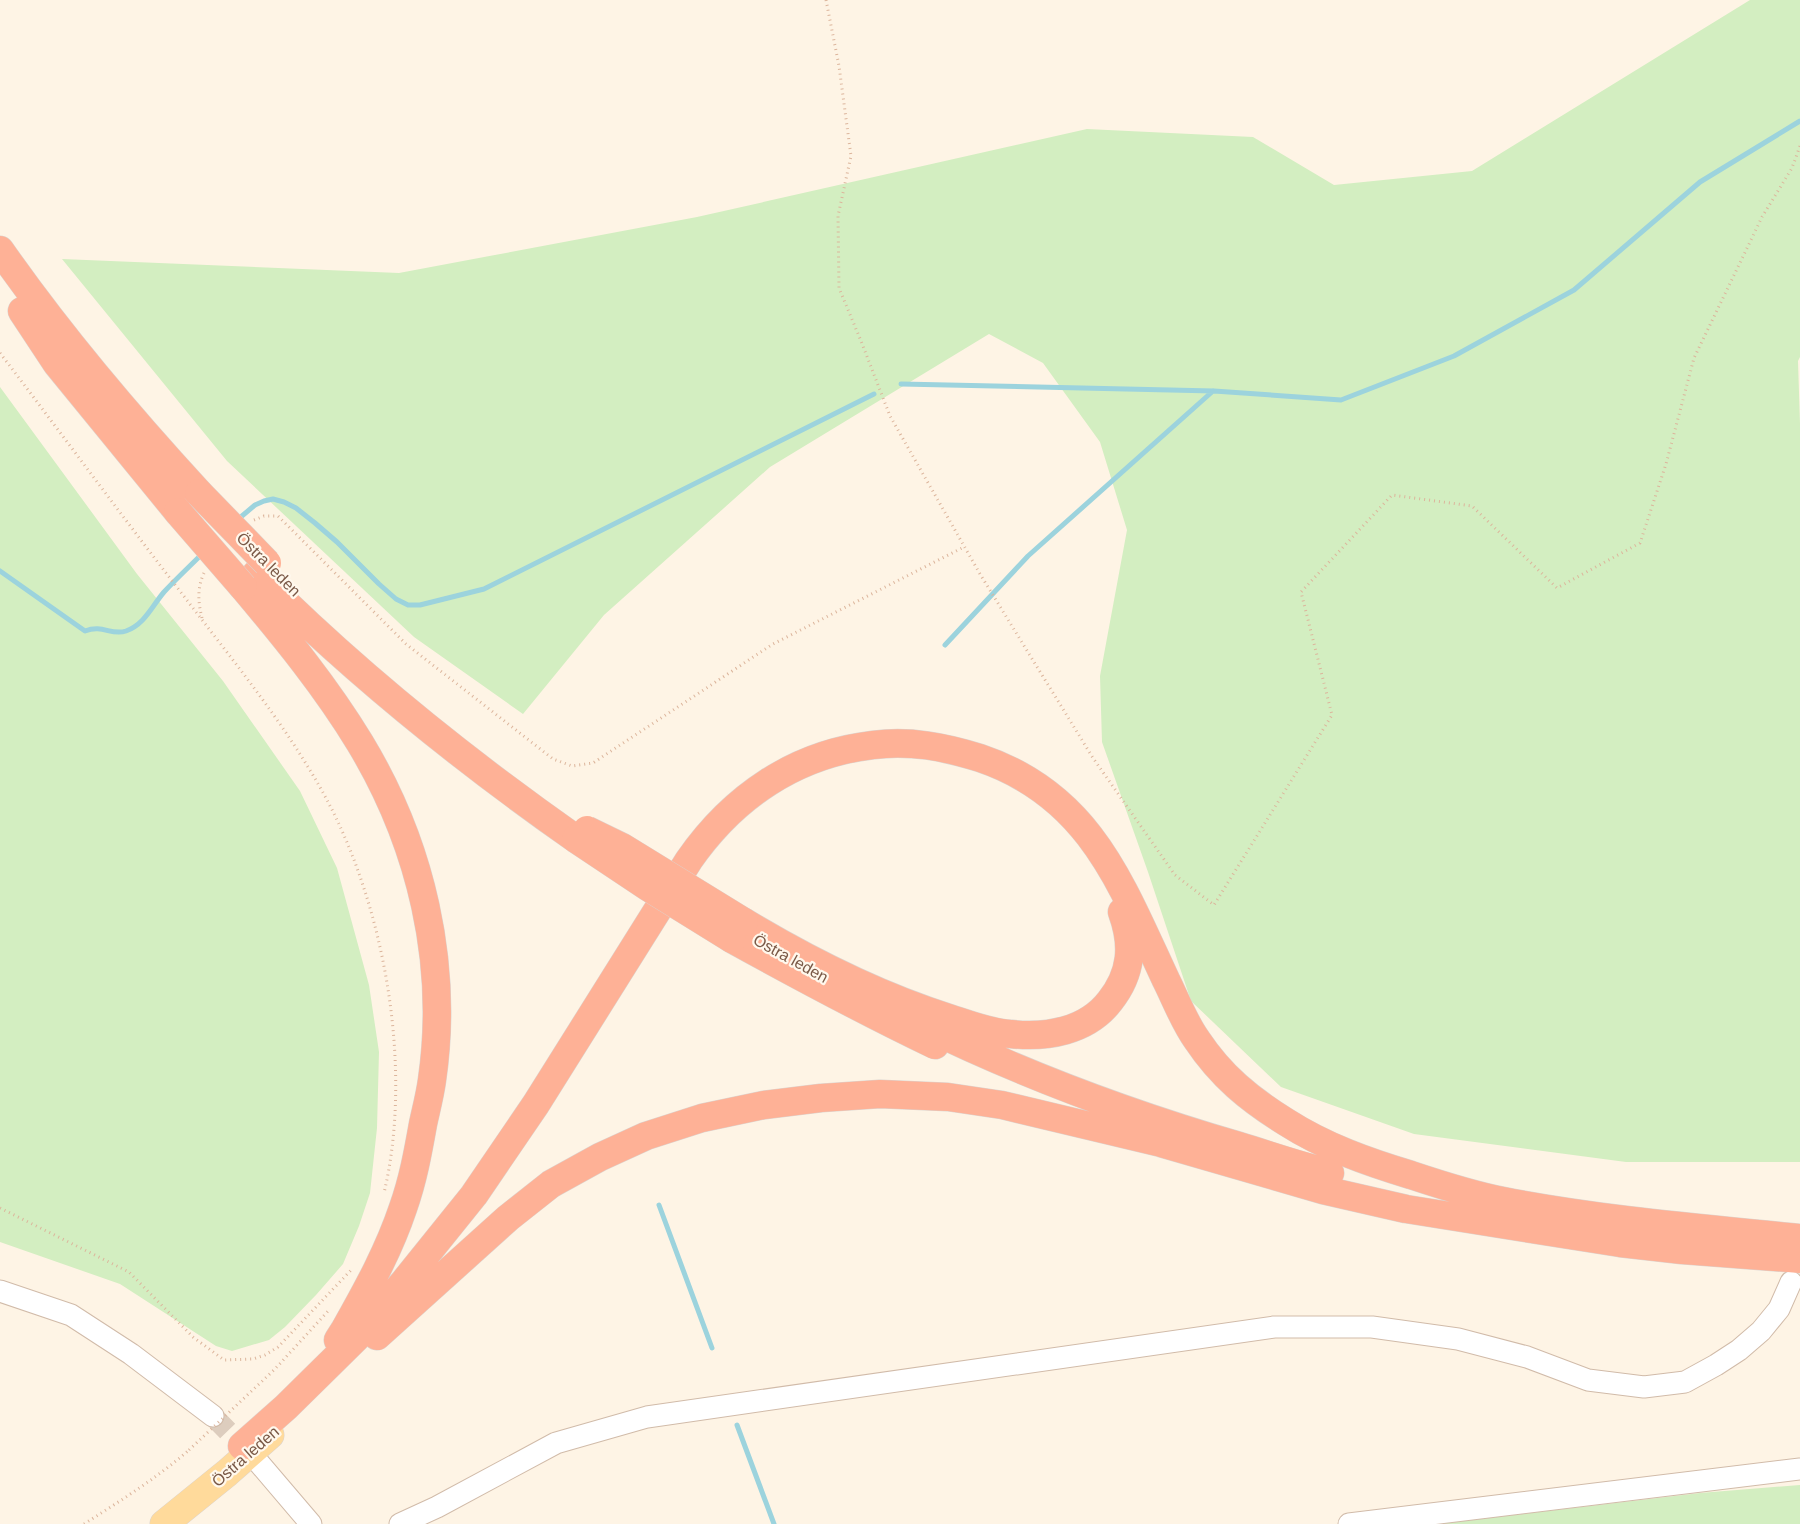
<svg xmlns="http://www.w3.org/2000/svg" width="1800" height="1524" viewBox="0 0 1800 1524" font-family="Helvetica,sans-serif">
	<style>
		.green { fill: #d3eec1 }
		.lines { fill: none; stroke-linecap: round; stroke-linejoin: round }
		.stream { stroke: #9cd3dd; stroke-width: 5 }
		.minor-tunnel { stroke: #ddcdbe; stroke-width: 21; stroke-dasharray: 21 11; stroke-linecap: butt }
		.minor-casing { stroke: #d1bba9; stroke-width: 23 }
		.major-casing { stroke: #dcd4cf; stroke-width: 29 }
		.highway-casing { stroke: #dcd4cf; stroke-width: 29 }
		.path { stroke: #dcb59c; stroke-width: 3; stroke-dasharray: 1 4; stroke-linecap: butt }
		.minor { stroke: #fff; stroke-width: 21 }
		.major { stroke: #ffda9b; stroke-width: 28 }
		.highway { stroke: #feb196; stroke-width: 28 }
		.highway-bridge-casing { stroke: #dcd4cf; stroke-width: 29; stroke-linecap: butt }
		.path-bridge { stroke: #dcb59c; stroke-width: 3; stroke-dasharray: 1 4; stroke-linecap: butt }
		.highway-bridge { stroke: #feb196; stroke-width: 28 }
		.labels { text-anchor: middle; stroke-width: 4.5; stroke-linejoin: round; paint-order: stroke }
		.street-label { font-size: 16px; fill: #7a5947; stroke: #fff8ed }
	</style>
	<rect width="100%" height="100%" fill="#fef4e5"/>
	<!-- green -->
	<path class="green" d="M1750 0H1800V357L1798 361 1800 424V1162H1626L1414 1134 1281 1087 1191 1001 1148 872 1102 742 1100 676 1127 530 1100 442 1043 363 989 334 770 467 604 615 523 714 414 637 227 461 62 259 399 273 697 217 1087 129 1253 137 1334 185 1472 171Z
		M0 387 137 574 223 681 300 791 337 868 369 985 379 1052 377 1128 370 1193 359 1226 343 1264 316 1295 285 1327 269 1340 232 1351 216 1346 120 1284 0 1242Z
		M1800 1485V1524H1438L1700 1493Z"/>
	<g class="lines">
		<!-- stream -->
		<path class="stream" d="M901 384 1214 391 1341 400 1454 356 1574 290 1700 182 1800 121
			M236 521 255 505 264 501 273 499 284 502 296 508 315 523 337 542 379 584 396 599 408 605H420L484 589 874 394
			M0 571 85 631C103 624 111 636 126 631 145 624 152 606 164 592 176 579 190 566 203 553
			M945 645 1028 556 1213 391
			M659 1205 712 1348
			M737 1425 774 1524"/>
		<!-- minor-tunnel -->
		<path class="minor-tunnel" d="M213 1416 253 1457"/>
		<!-- minor casing -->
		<g class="minor-casing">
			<path id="minor" d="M0 1291 71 1315 131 1354 213 1416
				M259 1463 311 1524
				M400 1524 437 1507 556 1443 647 1417 1274 1327H1372L1458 1339 1527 1357 1588 1380 1644 1387 1685 1382 1716 1365 1739 1350 1761 1331 1779 1309 1791 1282
				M1349 1524 1800 1469"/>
		</g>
		<!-- major casing -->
		<g class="major-casing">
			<path id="major" d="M164 1524 227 1473 270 1435"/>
		</g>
		<!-- highway casing -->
		<g class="highway-casing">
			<path id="highway" d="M0 250C60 336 128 416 199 493
				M22 311 57 364 178 512
				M256 574C354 672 462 759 576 839
				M243 587C285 637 326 687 360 743 421 844 449 963 432 1080 430 1095 426 1110 423 1124 418 1152 413 1180 403 1208 389 1250 367 1290 345 1329L338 1340
				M744 922C809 961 876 995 949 1018 968 1024 990 1033 1011 1034 1047 1038 1087 1031 1110 1001 1132 973 1134 945 1122 912
				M732 939C799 976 866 1012 935 1045
				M920 1024C1022 1074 1129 1114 1239 1146 1269 1155 1299 1166 1330 1173
				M377 1336 508 1218 551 1184 600 1157 646 1136 702 1118 764 1105 821 1098 880 1094 948 1097 1002 1105 1161 1143 1323 1190 1406 1209 1620 1243 1682 1250 1800 1259
				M242 1446 286 1407 356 1338 404 1282 474 1195 536 1104 689 860C733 797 795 754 873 745 910 740 945 747 980 758 1090 795 1121 884 1166 980 1176 1000 1184 1022 1197 1040 1221 1076 1249 1099 1286 1122 1325 1147 1368 1162 1411 1175 1441 1185 1472 1195 1503 1201 1601 1220 1701 1228 1800 1238"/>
		</g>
		<!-- path -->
		<path class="path" d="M826 0 839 66 851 156 838 216 839 288 861 341 890 416 980 574 1093 758 1175 875 1214 905 1332 715 1301 592 1392 495 1472 506 1557 588 1640 543 1666 464 1694 358 1762 217 1792 168 1800 146
			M0 353C61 433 121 515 183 595 233 661 288 727 327 800 386 911 413 1071 384 1193
			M254 520 264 516H278L406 644 553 759 572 766 593 763 773 644 964 547
			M202 618C198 602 197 588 204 573
			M0 1208 129 1272 193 1337 224 1360 253 1359 265 1355 278 1347 353 1268
			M240 1402 275 1369 330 1309
			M84 1524C120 1501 157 1478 189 1450"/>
		<!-- minor -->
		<use href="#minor" class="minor"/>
		<!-- major -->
		<use href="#major" class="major"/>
		<!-- highway -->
		<use href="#highway" class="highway"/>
		<!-- highway-bridge casing -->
		<g class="highway-bridge-casing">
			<path id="highway-bridge" d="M199 493 267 563
				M178 512 243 587
				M587 830 622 847 744 922
				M576 839 648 887 732 939"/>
		</g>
		<!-- path-bridge -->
		<path class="path-bridge" d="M189 1450 240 1402"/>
		<!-- highway-bridge -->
		<use href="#highway-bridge" class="highway-bridge"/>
	</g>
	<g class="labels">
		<!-- street labels -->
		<g class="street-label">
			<text transform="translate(269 564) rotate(45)" y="6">Östra leden</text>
			<text transform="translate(791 958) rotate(29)" y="6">Östra leden</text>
			<text transform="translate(245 1456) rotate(-41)" y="6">Östra leden</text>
		</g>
	</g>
</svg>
